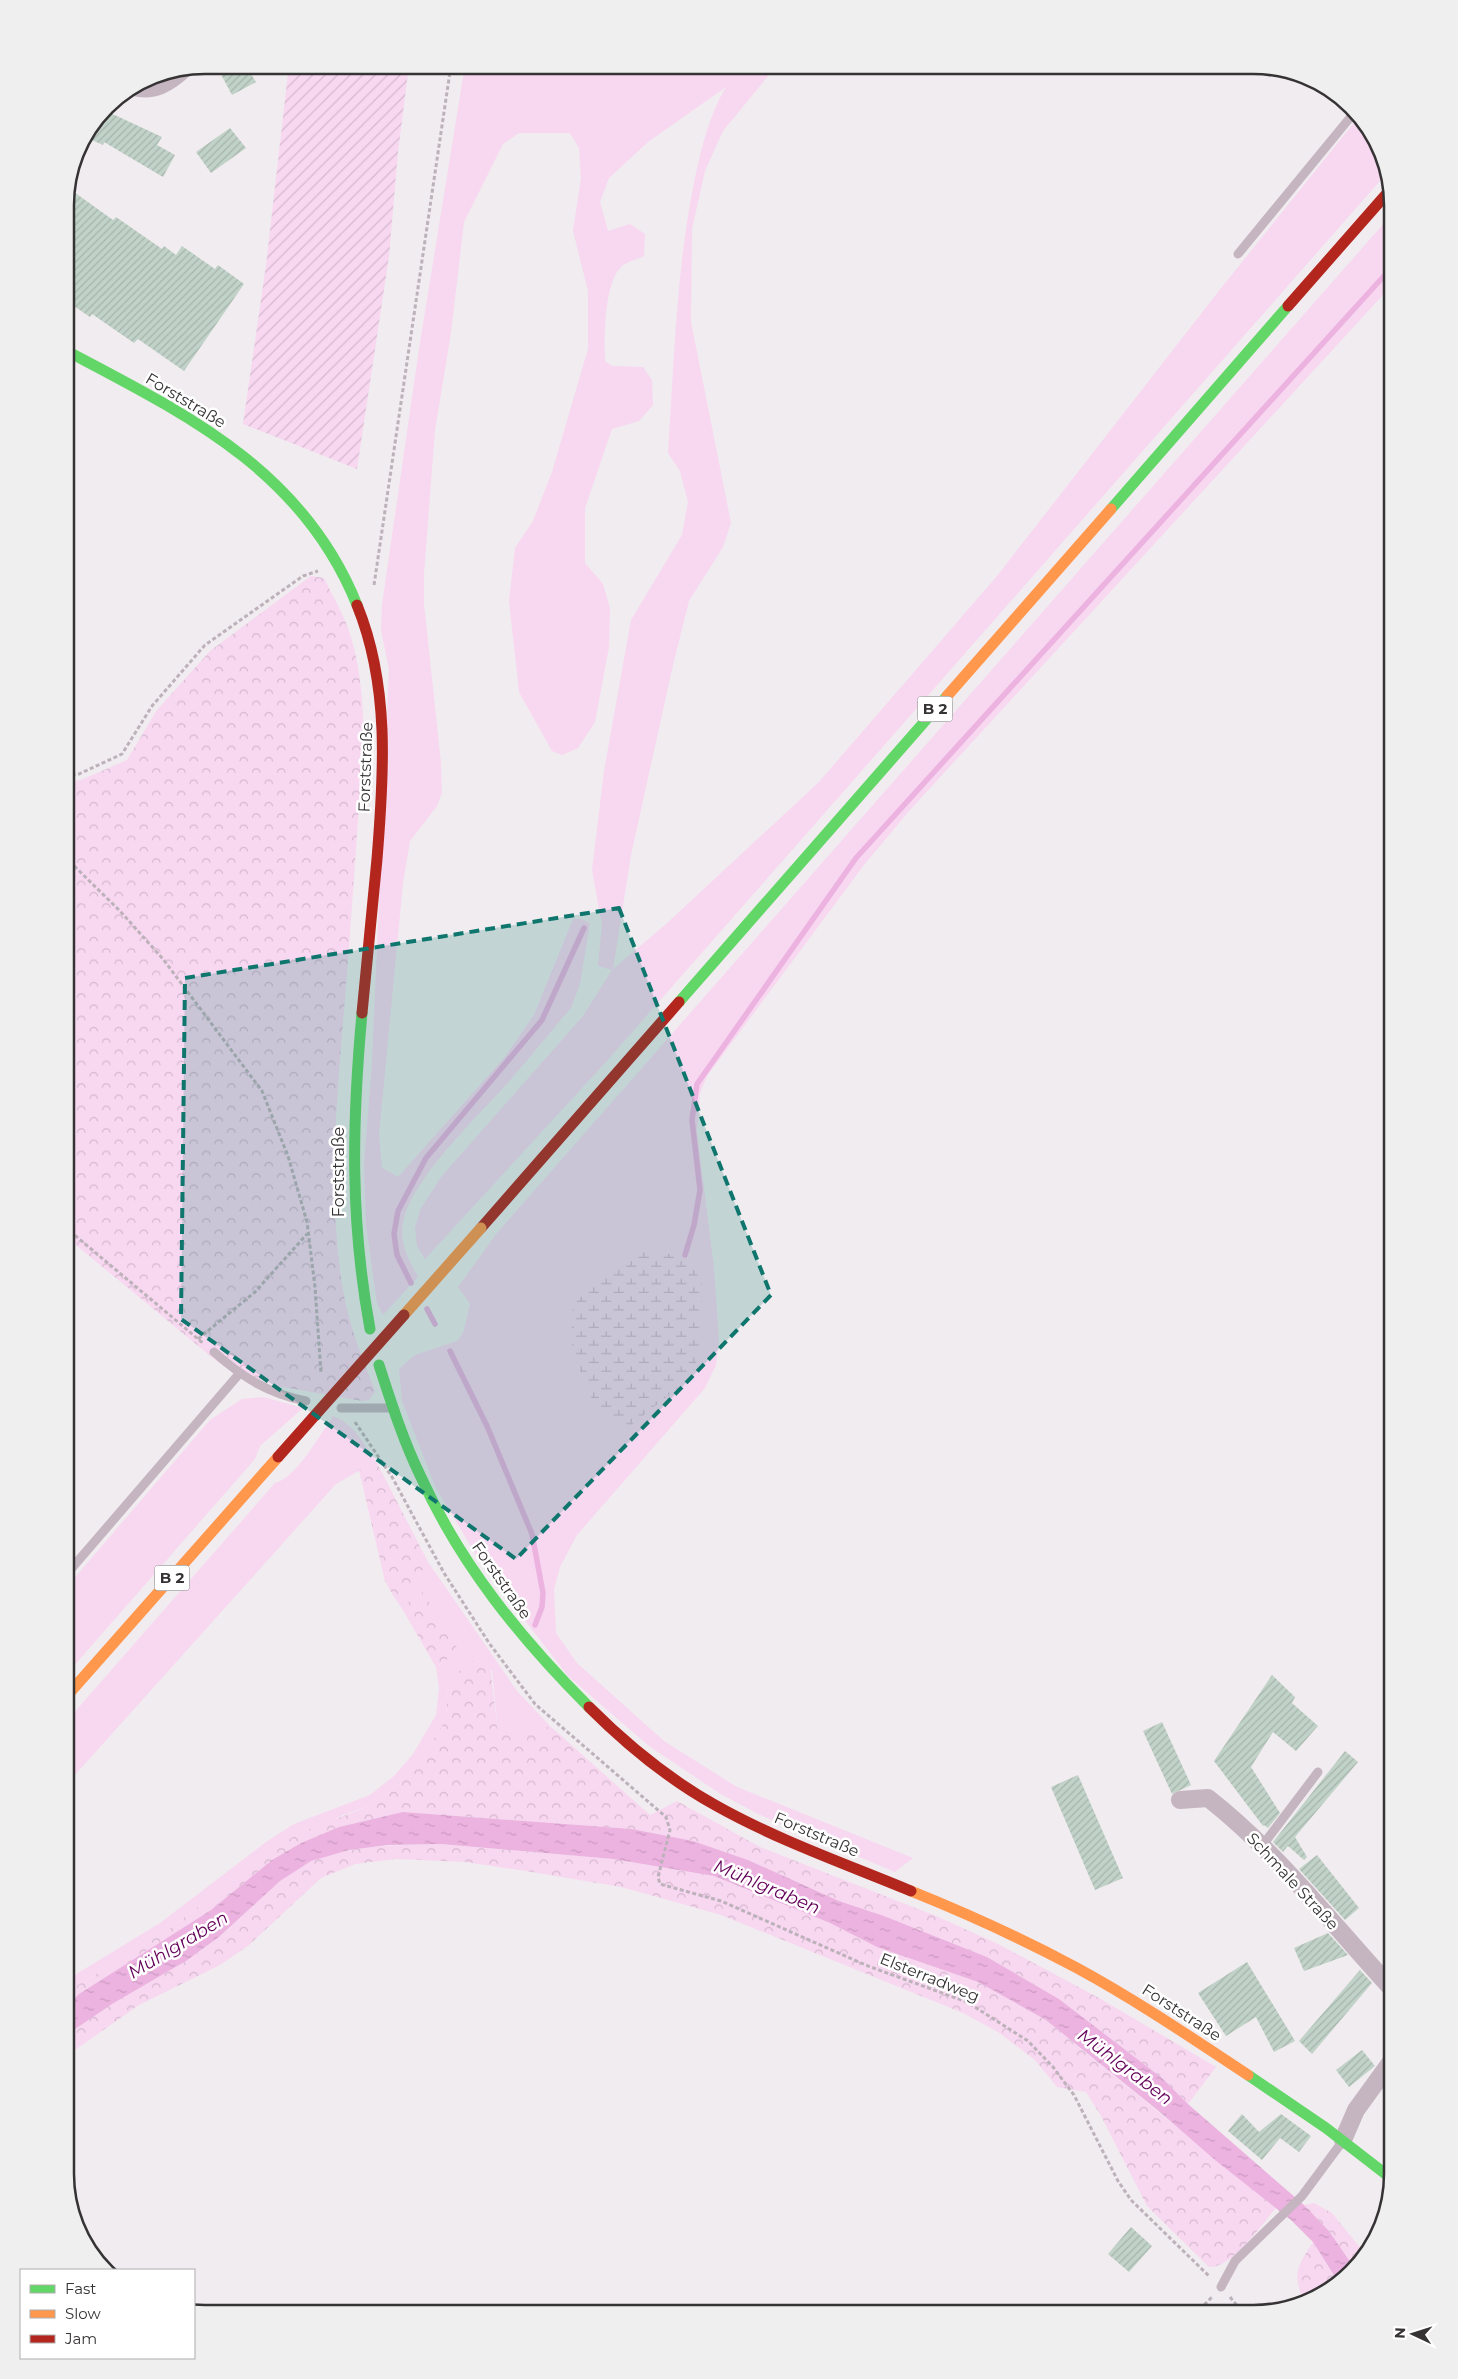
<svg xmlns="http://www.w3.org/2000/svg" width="1458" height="2379" viewBox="0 0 1458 2379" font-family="Montserrat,sans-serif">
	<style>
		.green { fill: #f8d7f1 }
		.forest { fill: url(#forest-crowns) }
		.wetland { fill: url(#wetland-marsh) }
		.garden { fill: url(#garden-furrows) }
		.water { fill: url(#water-ripples) }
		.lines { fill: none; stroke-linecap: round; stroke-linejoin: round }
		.stream { stroke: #ecb3e0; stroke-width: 5.5 }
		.building { fill: url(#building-hatch) }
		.path { stroke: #bdb2ba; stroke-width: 3; stroke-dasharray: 4 2.5; stroke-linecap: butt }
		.lane { stroke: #c5b5c1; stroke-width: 9 }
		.street { stroke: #c5b5c1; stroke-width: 18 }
		.fast { stroke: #63d668; stroke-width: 11 }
		.slow { stroke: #ff974d; stroke-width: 11 }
		.jam { stroke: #b3261e; stroke-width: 11 }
		.slow-bridge { stroke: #ff974d; stroke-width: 11 }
		.jam-bridge { stroke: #b3261e; stroke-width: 11 }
		.marked { fill: #0f766e; fill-opacity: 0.2; stroke: #0f766e; stroke-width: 4; stroke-dasharray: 10 6; stroke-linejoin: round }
		.labels { text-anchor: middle; stroke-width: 5; stroke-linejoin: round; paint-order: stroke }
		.shield { fill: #fff; stroke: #727072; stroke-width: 1 }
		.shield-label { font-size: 15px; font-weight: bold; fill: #363335 }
		.street-label { font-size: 16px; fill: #363335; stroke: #fff }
		.water-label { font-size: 18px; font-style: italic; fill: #640159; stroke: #fff }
		.rim { fill: none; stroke: #363335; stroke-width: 2.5 }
	</style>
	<defs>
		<pattern id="forest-crowns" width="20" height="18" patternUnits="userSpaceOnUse" patternTransform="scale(1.25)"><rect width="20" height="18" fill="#f8d7f1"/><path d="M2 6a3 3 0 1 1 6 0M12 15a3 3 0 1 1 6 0" fill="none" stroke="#d5b9cf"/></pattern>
		<pattern id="wetland-marsh" width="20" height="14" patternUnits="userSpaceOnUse" patternTransform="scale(1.25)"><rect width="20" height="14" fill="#f8d7f1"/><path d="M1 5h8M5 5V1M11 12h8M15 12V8" fill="none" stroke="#d5b9cf"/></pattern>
		<pattern id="garden-furrows" width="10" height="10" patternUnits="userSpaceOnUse" patternTransform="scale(1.25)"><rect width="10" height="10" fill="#f8d7f1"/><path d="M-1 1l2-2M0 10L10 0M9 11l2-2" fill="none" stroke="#d5b9cf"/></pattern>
		<pattern id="water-ripples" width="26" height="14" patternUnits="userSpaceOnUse" patternTransform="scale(1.25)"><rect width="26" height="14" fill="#ecb3e0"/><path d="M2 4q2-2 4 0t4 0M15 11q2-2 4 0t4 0" fill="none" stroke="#cb9ac1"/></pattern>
		<pattern id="building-hatch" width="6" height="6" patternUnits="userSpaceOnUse" patternTransform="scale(1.25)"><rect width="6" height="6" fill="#c1d2c8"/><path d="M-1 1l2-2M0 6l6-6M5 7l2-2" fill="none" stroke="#a6b5ac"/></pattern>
	</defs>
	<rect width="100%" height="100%" fill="#f1ecef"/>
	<!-- green -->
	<path class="green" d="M465 65H777L723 131 705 171 692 229 691 322 731 523 723 547 689 601 673 665 631 855 613 969 665 925 819 782 997 576 1218 292 1357 119 1378 143 1386 174 605 1063 425 1259 417 1246 415 1228 420 1210 441 1177 583 1016 612 970 598 966 602 925 592 870 604 771 631 620 682 535 688 502 680 471 668 453C674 364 676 275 693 188 700 153 708 117 726 87L648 142 609 178 600 202 608 231 630 224 645 234 644 256C637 259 627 262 622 266 604 282 604 338 605 361L612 366 643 367 652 380 653 405 639 421 612 429 585 508V563L603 584 610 608 609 647 595 722 578 748 562 755 552 751 519 692 509 601 515 548 533 521 552 472 588 349V291L573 231 581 178 579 148 570 133H519L503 144 464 222 451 333 435 430 424 574V604L441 763 442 793 437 806 410 841 403 883 379 1135 382 1168 398 1177 504 1058 534 1015 573 919H581L590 923 580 984 571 1008C551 1031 532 1055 512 1078 481 1114 411 1178 403 1223 399 1243 409 1260 418 1277L383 1315 377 1303 366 1225 364 1164 372 1063 389 669 381 630 382 605 419 349Z
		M1393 213V284L909 811 864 865 707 1076 700 1093 697 1131 714 1268 719 1340 716 1365 705 1388 577 1535 560 1567 554 1589 556 1633 577 1663 664 1741 737 1787 913 1858 895 1872 758 1814 719 1793 649 1746 568 1676 482 1565 435 1486 402 1401 399 1369 415 1355 457 1341 463 1333 470 1304 458 1287 497 1233Z
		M263 1397 303 1408 260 1446 255 1459 65 1676V1589L210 1420 242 1399Z
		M333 1416C354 1424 363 1443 376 1461L336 1484 65 1786V1723L275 1483C297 1478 320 1434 333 1416Z
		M428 1562 517 1691 550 1726 519 1738 498 1733 492 1670 448 1688 446 1719 421 1760 401 1783 375 1804 343 1815 272 1851 165 1932 65 1993V1981L160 1923 266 1842 294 1824 370 1795 394 1776 413 1754 436 1715 439 1689 436 1667 458 1651 423 1593 401 1607 394 1597 414 1583Z"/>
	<!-- forest -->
	<path class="forest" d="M311 576 324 578C331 593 340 608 346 623 360 658 362 695 364 731 358 820 352 910 345 999 337 1095 327 1195 343 1290 349 1325 362 1358 375 1391L369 1400 362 1401 277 1386 219 1363 65 1236V782L81 780 127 760 157 710 210 651Z
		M376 1461 428 1562 414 1583 394 1597 385 1581 359 1470Z
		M423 1592 459 1651 436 1667 401 1607Z
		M488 1649 498 1733 519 1738 550 1726 650 1815 677 1801 760 1847 936 1916 998 1944 1099 1998 1216 2067 1188 2104 1162 2078 1059 1999 987 1957 884 1916 839 1901 748 1860 693 1841 632 1829 403 1812 339 1827 301 1843 272 1860 211 1910 79 1994 65 2006V1993L165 1932 272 1851 299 1833 375 1804 401 1783 421 1760 446 1719 448 1688 457 1673Z
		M441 1844 613 1859 714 1876 830 1923 877 1947 978 1982 1046 2020 1276 2208C1260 2226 1232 2268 1209 2267L1147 2206 1101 2116 1086 2092 1057 2087 1035 2060 998 2032 963 2013 721 1915 668 1900 621 1887 526 1871 465 1862 396 1859 355 1864 321 1878 249 1945 220 1965 139 2005 65 2057V2036C81 2026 96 2014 112 2004 148 1982 186 1964 219 1937 246 1915 280 1873 313 1860 354 1845 398 1845 441 1844Z
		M1314 2203 1332 2213 1366 2255 1353 2266 1329 2231 1304 2205Z
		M1313 2242 1337 2280 1315 2299 1304 2302C1292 2273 1297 2267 1313 2242Z"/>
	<!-- wetland -->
	<path class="wetland" d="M642 1252 685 1255 702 1282 701 1355 678 1388 630 1426 597 1409 584 1383 571 1342 573 1306 602 1273Z"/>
	<!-- garden -->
	<path class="garden" d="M289 65H409L398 152 389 256 357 469 243 424 266 265Z"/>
	<!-- water -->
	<path class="water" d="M403 1812 632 1829 693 1841 748 1860 839 1901 884 1916 987 1957 1059 1999 1162 2078 1188 2104 1304 2205 1329 2231 1353 2266 1337 2280 1313 2242 1291 2220 1215 2160 1161 2113 1046 2020 978 1982 877 1947 830 1923 714 1876 613 1859 441 1844 388 1845 349 1850 311 1861 280 1881 219 1937 186 1961 112 2004 65 2036V2007L79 1994 211 1910 272 1860 301 1843 339 1827Z"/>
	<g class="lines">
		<!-- stream -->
		<path class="stream" d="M685 1255 694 1225 700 1190 692 1120 697 1084 856 858 1393 266
			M411 1283 397 1255 394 1234 398 1211 426 1158 542 1020 584 928
			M427 1309 435 1324
			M450 1351 487 1426 532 1534 543 1593 542 1607 535 1625"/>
	</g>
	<!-- building -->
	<path class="building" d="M216 65H245L256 82 232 95Z
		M104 110 162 137 157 145 175 155 163 177 104 142 103 145 85 137Z
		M230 128 246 148 211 173 196 152Z
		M67 187 113 220 116 217 162 249 164 246 176 255 182 246 215 269 218 265 244 284 184 371 138 339 134 343 92 314 90 317 65 300V196Z
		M1272 1675 1295 1697 1292 1703 1318 1726 1296 1751 1273 1732 1251 1767 1280 1813 1268 1828 1264 1825 1263 1826 1214 1761Z
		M1162 1722 1191 1785 1172 1794 1143 1731Z
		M1345 1751 1358 1762 1295 1837 1307 1857 1304 1860 1288 1846 1283 1852 1273 1842Z
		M1078 1775 1123 1878 1095 1890 1051 1787Z
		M1317 1855 1359 1908 1345 1920 1299 1869Z
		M1328 1933 1348 1955 1304 1971 1294 1948Z
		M1247 1962 1295 2041 1274 2052 1256 2017 1226 2036 1198 1993Z
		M1360 1970 1372 1983 1312 2054 1299 2041Z
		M1362 2050 1375 2066 1349 2087 1336 2070Z
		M1242 2114 1259 2132 1281 2114 1311 2136 1299 2152 1280 2138 1262 2160 1228 2131Z
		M1131 2227 1152 2246 1129 2272 1108 2254Z"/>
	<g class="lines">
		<!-- path -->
		<path class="path" d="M374 585 451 65
			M65 775 79 774 122 754 152 706 205 645 303 576 318 571
			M65 857 120 911 163 959 262 1091 288 1156 307 1222 315 1287 321 1373
			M65 1227 204 1344
			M198 1339 255 1292 307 1234
			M355 1422 392 1477 444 1573 489 1643 535 1704 666 1817 670 1830 658 1877 660 1884 721 1901 868 1966 967 2002 1028 2041 1053 2067 1074 2095 1118 2181 1131 2200 1210 2277
			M1230 2297 1244 2314
			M1195 2314 1212 2297"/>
		<!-- lane -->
		<path class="lane" d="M1238 254 1353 114
			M214 1352C242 1377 269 1394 306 1401
			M341 1408H390
			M65 1576 239 1374
			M1262 1846 1318 1772
			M1221 2287 1235 2261 1302 2196 1342 2142"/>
		<!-- street -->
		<path class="street" d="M134 87C154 92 169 83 184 69
			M1180 1800 1208 1798C1278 1853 1333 1925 1393 1990
			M1343 2140 1356 2110 1393 2059"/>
		<!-- fast -->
		<path class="fast" d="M65 350C186 414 303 470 357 605
			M1111 509 1288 306
			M679 1002 947 696
			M362 1013C352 1123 350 1220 370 1329
			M379 1365C391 1402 403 1440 420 1475 460 1564 521 1639 589 1707
			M1248 2075 1326 2128 1392 2179"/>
		<!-- slow -->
		<path class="slow" d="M947 696 1111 509
			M65 1698 278 1457
			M911 1891C968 1914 1023 1939 1077 1968 1136 2000 1192 2038 1248 2075"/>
		<!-- jam -->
		<path class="jam" d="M1288 306 1390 190
			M357 605C390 686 384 773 377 859 372 910 367 962 362 1013
			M481 1228 679 1002
			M589 1707C626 1744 670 1780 715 1805 777 1840 846 1864 911 1891"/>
		<!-- slow-bridge -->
		<path class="slow-bridge" d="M404 1315 481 1228"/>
		<!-- jam-bridge -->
		<path class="jam-bridge" d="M278 1457 404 1315"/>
	</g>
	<!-- marked area -->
	<path class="marked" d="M619 908 771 1295 516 1559 181 1319 185 978Z"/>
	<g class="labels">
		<!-- shield labels -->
		<g class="shield">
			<rect x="917.5" y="696.5" width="35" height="25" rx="4"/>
			<rect x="154.5" y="1565.5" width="35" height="25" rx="4"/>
		</g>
		<g class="shield-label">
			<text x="935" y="714">B 2</text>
			<text x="172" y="1583">B 2</text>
		</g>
		<!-- street labels -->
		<g class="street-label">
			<text transform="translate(186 400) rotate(31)" y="6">Forststraße</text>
			<text transform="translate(365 767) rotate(-88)" y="6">Forststraße</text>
			<text transform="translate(338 1172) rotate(-90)" y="6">Forststraße</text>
			<text transform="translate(502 1580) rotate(55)" y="6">Forststraße</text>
			<text transform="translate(817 1834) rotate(23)" y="6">Forststraße</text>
			<text transform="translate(1293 1881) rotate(47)" y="6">Schmale Straße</text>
			<text transform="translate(930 1977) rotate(22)" y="6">Elsterradweg</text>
			<text transform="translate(1182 2012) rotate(33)" y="6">Forststraße</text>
		</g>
		<!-- water labels -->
		<g class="water-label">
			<text transform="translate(767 1887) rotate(23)" y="6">Mühlgraben</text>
			<text transform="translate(178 1945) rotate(-31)" y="6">Mühlgraben</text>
			<text transform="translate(1125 2067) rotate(37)" y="6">Mühlgraben</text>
		</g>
	</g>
	<!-- crop -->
	<path d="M0 0H1458V2379H0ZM205 74H1253A131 131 0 0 1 1384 205V2174A131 131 0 0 1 1253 2305H205A131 131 0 0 1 74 2174V205A131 131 0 0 1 205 74Z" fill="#efefef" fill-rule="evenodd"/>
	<path class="rim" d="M205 74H1253A131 131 0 0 1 1384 205V2174A131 131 0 0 1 1253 2305H205A131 131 0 0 1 74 2174V205A131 131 0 0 1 205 74Z"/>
	<!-- legend -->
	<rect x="20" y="2269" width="175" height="90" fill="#ffffff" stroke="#afadae"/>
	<rect x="30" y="2285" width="25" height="8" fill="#63d668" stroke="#afadae"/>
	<text x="65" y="2294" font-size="15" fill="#363335">Fast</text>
	<rect x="30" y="2310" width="25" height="8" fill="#ff974d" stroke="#afadae"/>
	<text x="65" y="2319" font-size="15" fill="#363335">Slow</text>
	<rect x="30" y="2335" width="25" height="8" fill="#b3261e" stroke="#afadae"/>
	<text x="65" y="2344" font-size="15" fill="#363335">Jam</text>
	<!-- north arrow -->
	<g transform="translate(1413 2334) rotate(274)" stroke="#ffffff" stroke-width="4" paint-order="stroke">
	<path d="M0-4L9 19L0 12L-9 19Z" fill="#363335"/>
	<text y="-8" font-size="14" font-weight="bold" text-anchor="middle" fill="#363335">N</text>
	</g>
</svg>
